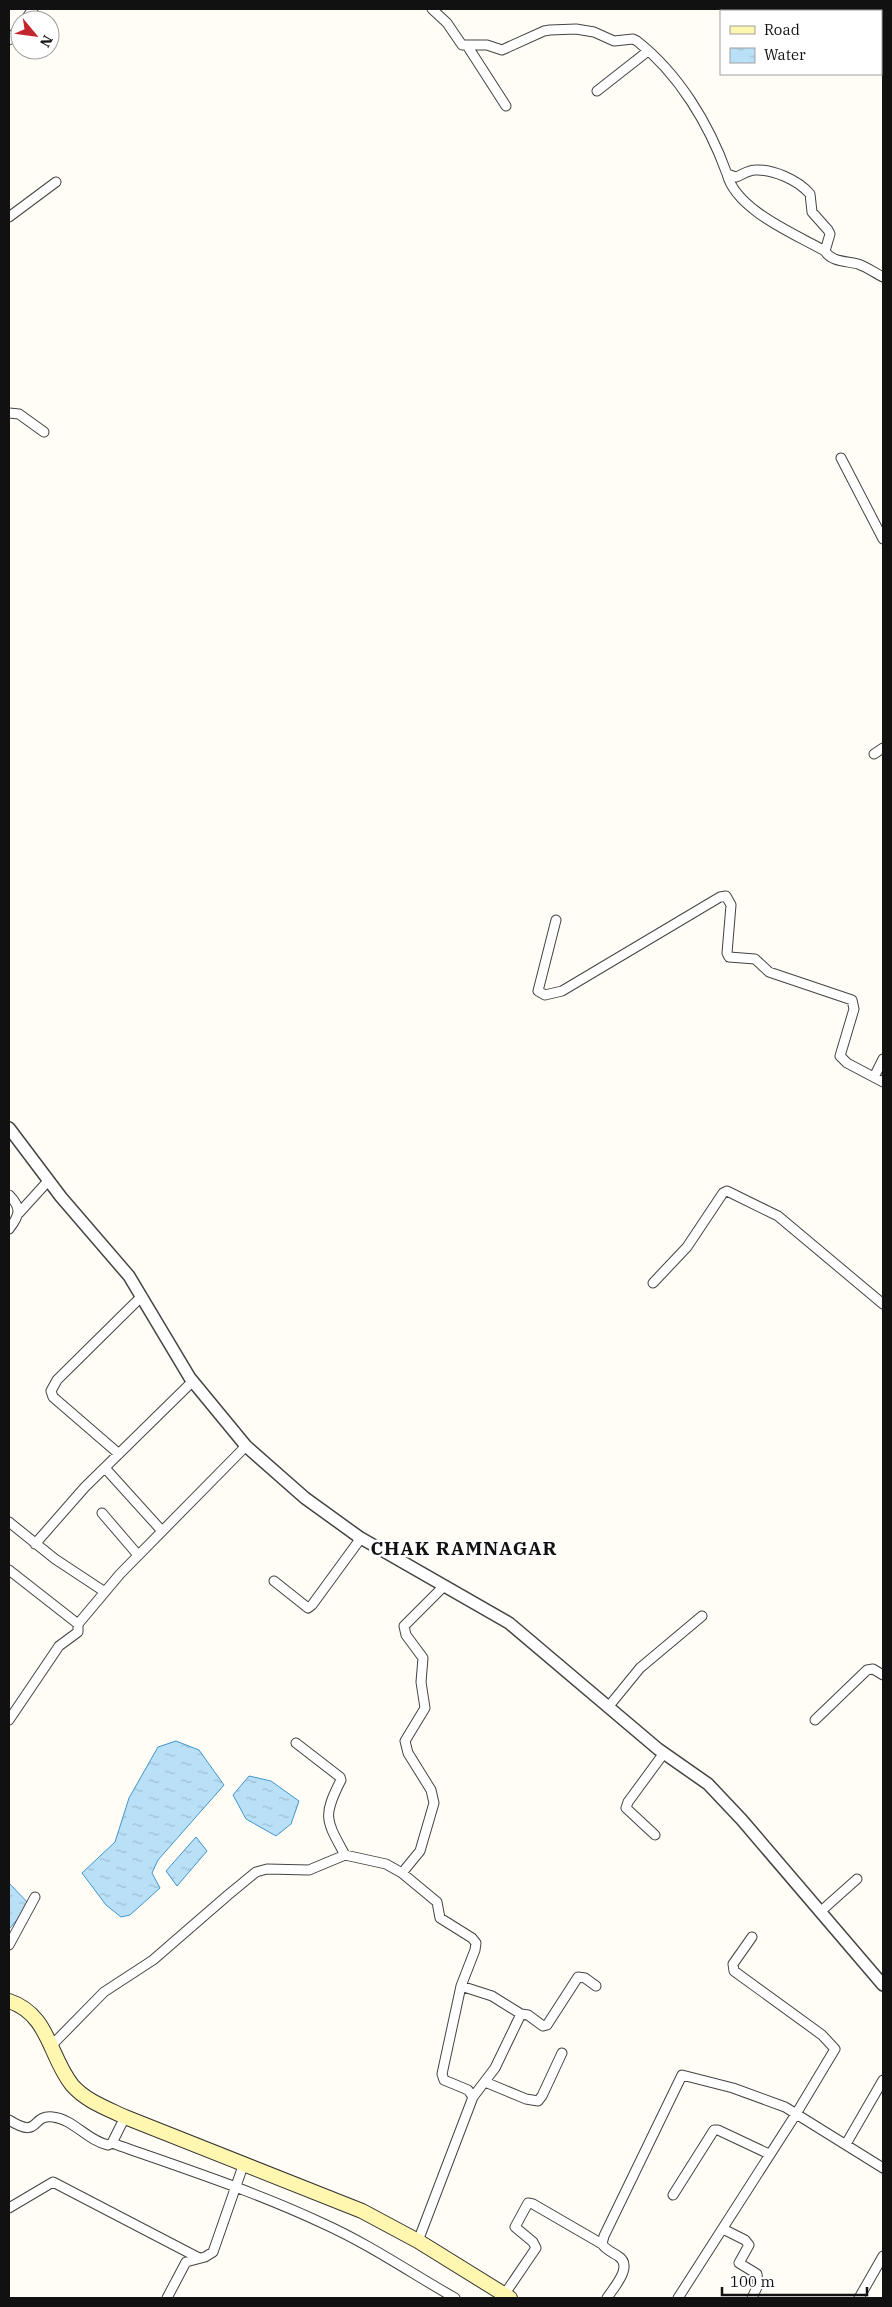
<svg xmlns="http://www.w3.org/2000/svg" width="892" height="2307" viewBox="0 0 892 2307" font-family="'IBM Plex Serif',serif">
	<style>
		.water { fill: url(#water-ripples); stroke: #3f96cf }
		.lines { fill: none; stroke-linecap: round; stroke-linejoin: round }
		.minor-casing { stroke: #444; stroke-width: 11 }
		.tertiary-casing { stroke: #444; stroke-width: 14 }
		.secondary-casing { stroke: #333; stroke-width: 16 }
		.minor { stroke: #fff; stroke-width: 9 }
		.tertiary { stroke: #fff; stroke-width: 11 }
		.secondary { stroke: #fff6b0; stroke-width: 14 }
		.labels { text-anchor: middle; stroke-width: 5; stroke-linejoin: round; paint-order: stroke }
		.district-label { font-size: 19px; font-weight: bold; letter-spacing: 1px; fill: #111; stroke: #fff }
	</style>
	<defs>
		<pattern id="water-ripples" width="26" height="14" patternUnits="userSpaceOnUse" patternTransform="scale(1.25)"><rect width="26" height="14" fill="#b9e0f7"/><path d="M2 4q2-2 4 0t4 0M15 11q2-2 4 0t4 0" fill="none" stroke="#9ebfd3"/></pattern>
	</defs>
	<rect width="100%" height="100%" fill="#fffdf5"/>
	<!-- water -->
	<path class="water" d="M176 1741 199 1750 224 1785 158 1860 152 1873 160 1888 130 1915 121 1917 106 1905 82 1873 115 1842 129 1798 158 1747Z
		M249 1776 271 1781 299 1801 291 1824 276 1836 246 1819 233 1795Z
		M196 1837 207 1851 177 1886 166 1871Z
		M9 1883 30 1905 9 1929Z"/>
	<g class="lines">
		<!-- minor casing -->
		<g class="minor-casing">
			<path id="minor" d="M432 9 447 23 462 45H487L502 50 544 31 550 30 576 29 594 32 614 41 633 39 637 41C679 74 709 124 727 174L736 177C742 175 748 170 755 170 773 169 798 180 810 194L812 212 828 230 830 234 825 251C831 262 847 261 858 264 867 267 875 273 883 277
				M25 20 33 9
				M9 40 20 27
				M468 47 506 106
				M597 91 648 51
				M727 174C736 210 795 234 825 251
				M9 217 56 182
				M9 413 19 414 44 432
				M841 458 883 539
				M874 754 883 748
				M556 920 539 987 538 991 545 995 562 991 720 897 726 896 731 905 727 953 729 957 755 959 769 972 852 1000 854 1009 840 1056 847 1063 883 1082
				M874 1077 883 1059
				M9 1195C22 1208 20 1215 9 1229
				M19 1213 49 1180
				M653 1283 687 1247 723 1193 727 1191 778 1216 883 1304
				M119 1454 53 1397 51 1391 57 1380 142 1296
				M105 1468 162 1531
				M102 1513 138 1555
				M9 1522 55 1559 105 1592
				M35 1544 85 1487 193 1381
				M9 1570 78 1624 120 1574 246 1446
				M274 1581 308 1608 312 1605 361 1538
				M609 1706 640 1668 702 1616
				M9 1720 59 1646 78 1632V1624
				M815 1720 867 1670 873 1669 883 1675
				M296 1743 340 1777 341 1780C322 1817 326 1820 345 1855
				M655 1835 626 1808 628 1802 664 1753
				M402 1873 420 1851 434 1803 431 1790 408 1753 405 1741 425 1708 421 1682 423 1658 406 1635 404 1626 444 1586
				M820 1912 857 1879
				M9 1945 35 1897
				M461 1986 492 1996 521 2014
				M52 2045 104 1992 153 1960 228 1895 256 1872 267 1869 309 1870 345 1855 386 1864 402 1873 437 1902 440 1918 472 1938 476 1943 475 1950 461 1986 442 2074 444 2080 468 2090 473 2097 418 2241
				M485 2082 526 2099 538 2101 542 2096 562 2053
				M473 2097 495 2068 521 2014 528 2015 543 2026 547 2025 578 1977 585 1978 596 1986
				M9 2120C41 2140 30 2114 53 2117 73 2119 88 2141 108 2145L112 2143 125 2117
				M112 2143C182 2168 254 2191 322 2223 369 2244 411 2273 455 2298
				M846 2144 883 2080
				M673 2195 714 2130H718L769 2154
				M9 2208 53 2182 199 2258
				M723 2229 745 2240 749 2245 739 2263 757 2274 758 2285 752 2298
				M504 2295 536 2248 533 2242 515 2227 528 2203 533 2204 602 2244
				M167 2298 186 2262 205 2257 213 2252 244 2163
				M607 2298C614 2287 634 2266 618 2256 612 2252 606 2250 602 2244L604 2236 682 2075 733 2088 785 2107 883 2168
				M678 2298 796 2114 835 2049 822 2035 734 1971 733 1964 752 1937
				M859 2298 883 2256"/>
		</g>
		<!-- tertiary casing -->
		<g class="tertiary-casing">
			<path id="tertiary" d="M9 1128 61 1197 129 1276 190 1378 246 1446 305 1498 359 1537 509 1623 658 1749 708 1784 742 1820 883 1985"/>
		</g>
		<!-- secondary casing -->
		<g class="secondary-casing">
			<path id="secondary" d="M9 2001C49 2014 49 2056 72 2085 86 2101 106 2108 125 2117L362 2211 418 2241 510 2298"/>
		</g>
		<!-- minor -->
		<use href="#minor" class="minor"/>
		<!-- tertiary -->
		<use href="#tertiary" class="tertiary"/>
		<!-- secondary -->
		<use href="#secondary" class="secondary"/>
	</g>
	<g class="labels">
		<!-- district labels -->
		<g class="district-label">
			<text x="464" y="1555">CHAK RAMNAGAR</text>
		</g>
	</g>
	<!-- border -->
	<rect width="892" height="2307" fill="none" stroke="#111111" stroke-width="20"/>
	<!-- legend -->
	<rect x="720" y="10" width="162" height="65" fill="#ffffff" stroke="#a0a0a0"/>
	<rect x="730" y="26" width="25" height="8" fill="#fff6b0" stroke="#a0a0a0"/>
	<text x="764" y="35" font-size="15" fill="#111111">Road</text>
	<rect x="730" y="48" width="25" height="15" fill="url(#water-ripples)" stroke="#a0a0a0"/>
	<text x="764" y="60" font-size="15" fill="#111111">Water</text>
	<!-- north arrow -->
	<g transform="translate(35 35) rotate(119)"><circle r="24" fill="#ffffff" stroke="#a0a0a0"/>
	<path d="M0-4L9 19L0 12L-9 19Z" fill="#c4262e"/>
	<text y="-8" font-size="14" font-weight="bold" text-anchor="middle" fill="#111111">N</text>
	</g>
	<!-- scale -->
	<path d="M722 2287v8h145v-8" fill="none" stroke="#111111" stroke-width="2.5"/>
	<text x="730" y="2287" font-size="15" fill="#111111" stroke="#ffffff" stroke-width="4" paint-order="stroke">100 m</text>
</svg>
